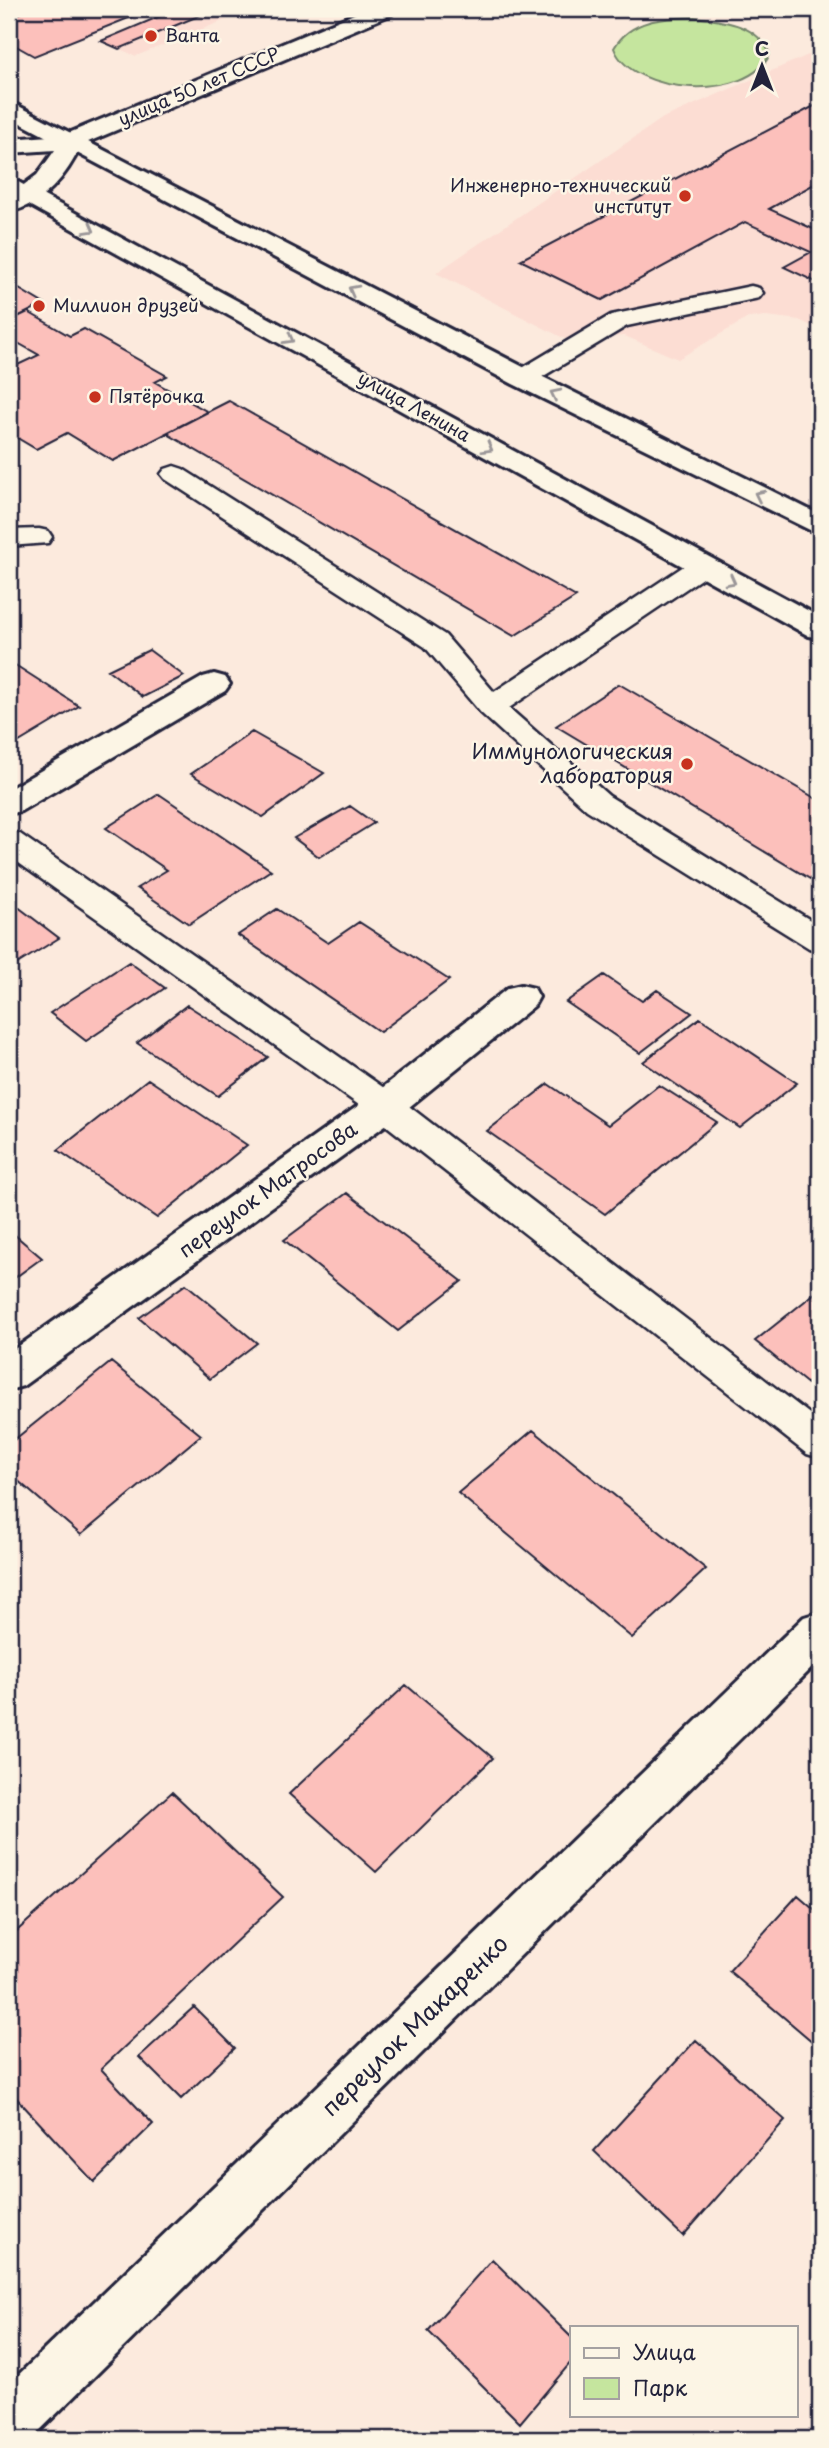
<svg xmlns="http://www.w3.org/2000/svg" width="829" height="2448" viewBox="0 0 829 2448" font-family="'Playpen Sans',sans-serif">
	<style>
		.built { fill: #fcddd3 }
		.green { fill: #c5e59e; stroke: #74846c; stroke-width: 2 }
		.building { fill: #fcc0bb; stroke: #22223b; stroke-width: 2 }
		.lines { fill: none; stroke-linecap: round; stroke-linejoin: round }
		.service-casing { stroke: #22223b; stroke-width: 5 }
		.minor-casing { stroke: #22223b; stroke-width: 6 }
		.tertiary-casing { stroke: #22223b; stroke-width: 6 }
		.service { fill: #fcf5e5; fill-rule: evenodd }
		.minor { fill: #fcf5e5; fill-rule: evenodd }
		.tertiary { fill: #fcf5e5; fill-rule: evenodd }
		.oneway { stroke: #9a9698 }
		.poi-dot { fill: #c8321e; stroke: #fcf5e5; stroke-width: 2.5 }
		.labels { text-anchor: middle; stroke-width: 5; stroke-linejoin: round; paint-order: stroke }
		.far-poi-label { font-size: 18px; fill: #22223b; stroke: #fcf5e5; text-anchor: start }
		.far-street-label { font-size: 18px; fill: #22223b; stroke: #fcf5e5 }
		.poi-label { font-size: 21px; fill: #22223b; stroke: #fcf5e5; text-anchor: end }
		.street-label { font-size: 21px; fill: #22223b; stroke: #fcf5e5 }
		.near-street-label { font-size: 24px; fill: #22223b; stroke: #fcf5e5 }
	</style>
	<rect width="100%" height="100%" fill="#fceadd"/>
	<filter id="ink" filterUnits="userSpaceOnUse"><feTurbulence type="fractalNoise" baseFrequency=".0143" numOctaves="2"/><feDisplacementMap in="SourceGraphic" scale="14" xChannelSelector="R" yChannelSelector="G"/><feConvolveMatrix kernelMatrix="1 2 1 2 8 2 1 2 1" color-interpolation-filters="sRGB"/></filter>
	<g filter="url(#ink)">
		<!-- built -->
		<path class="built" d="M177 9H252L136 56 101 41Z
			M820 50V330L799 320 766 316 748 318 678 359 625 336 610 337 585 349 436 273 663 118Z"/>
		<!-- green -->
		<path class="green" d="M694 17C724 21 757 24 770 54 749 102 632 96 614 48 631 19 664 18 694 17Z"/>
		<!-- building -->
		<path class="building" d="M31 9H151L34 56 9 42V17Z
			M177 9H215L119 49 101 41Z
			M820 103V181L769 209 820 232V284L784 267 811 252 745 222 602 300 520 260Z
			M9 283 44 304 9 321Z
			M28 312 70 336 84 329 167 376 155 382 208 412 113 461 67 433 36 449 9 433V369L39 355 9 338V321Z
			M229 401 576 597 514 636 166 433Z
			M149 650 184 676 143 697 108 670Z
			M9 661 79 706 9 748Z
			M619 684 820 801V885L556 726Z
			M252 732 324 773 263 817 191 774Z
			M159 794 271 870 189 924 137 888 167 870 106 828Z
			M350 806 374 823 319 857 294 838Z
			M9 900 59 938 9 969Z
			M277 909 328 943 359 922 449 980 380 1032 238 935Z
			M129 962 165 988 86 1041 50 1013Z
			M604 975 642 1001 657 990 692 1013 640 1053 566 1002Z
			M187 1005 268 1057 218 1096 137 1043Z
			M700 1018 797 1083 740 1128 643 1062Z
			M148 1079 247 1145 157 1218 58 1150Z
			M548 1084 608 1125 659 1085 717 1122 605 1214 487 1131Z
			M347 1193 462 1281 398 1331 284 1240Z
			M9 1230 42 1258 9 1282Z
			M186 1284 257 1343 210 1379 139 1318Z
			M820 1289V1394L755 1341Z
			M111 1362 201 1435 81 1535 9 1473V1444Z
			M533 1430 706 1569 632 1638 458 1493Z
			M406 1685 493 1758 376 1872 289 1794Z
			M172 1792 283 1897 101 2069 153 2124 94 2182 9 2090V1938Z
			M798 1895 820 1914V2048L729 1971Z
			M194 2007 235 2048 181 2099 139 2057Z
			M696 2040 785 2120 683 2236 594 2151Z
			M492 2259 572 2338V2361L520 2423 428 2331Z"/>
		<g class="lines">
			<!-- service casing -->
			<g class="service-casing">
				<path id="service" d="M751 286 759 288 763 293 759 298 627 326 532 383H514L511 378 514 373 611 315Z
					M174 466 183 469 445 635 494 692 693 560H711L715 566 711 572 509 708 609 796 820 926V951L809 948 587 810 481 713 425 647 165 479 161 474 165 469Z
					M39 529 48 531 52 537 48 543 9 546V530Z
					M9 831 20 834 397 1097 820 1422V1458L807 1454 373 1115 9 856Z"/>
			</g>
			<!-- minor casing -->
			<g class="minor-casing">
				<path id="minor" d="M9 101 533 372 820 515V535L513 384 9 117Z
					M9 177 820 617V638L809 636 9 194Z
					M214 674 225 677 230 684 225 691 21 811 9 814V789L203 677Z
					M521 985 534 988 539 997 534 1006 398 1116 23 1386 9 1390V1353L372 1096 508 988Z
					M820 1612V1660L31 2439H9V2384L804 1617Z"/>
			</g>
			<!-- tertiary casing -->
			<g class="tertiary-casing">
				<path id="tertiary" d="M366 9H395L392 14 81 145C67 176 43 205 9 212V196L37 175 55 150 9 153V139L64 135Z"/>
			</g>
			<!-- service -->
			<use href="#service" class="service"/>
			<!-- minor -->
			<use href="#minor" class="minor"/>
			<!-- tertiary -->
			<use href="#tertiary" class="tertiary"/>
		</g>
		<!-- one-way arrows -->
		<defs><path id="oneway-chevron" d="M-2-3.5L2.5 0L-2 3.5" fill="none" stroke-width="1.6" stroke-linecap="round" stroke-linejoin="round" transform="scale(1.75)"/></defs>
		<g class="oneway">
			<use href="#oneway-chevron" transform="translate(90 229) rotate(29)"/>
			<use href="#oneway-chevron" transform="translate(353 290) rotate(-152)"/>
			<use href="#oneway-chevron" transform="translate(289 339) rotate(29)"/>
			<use href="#oneway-chevron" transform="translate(555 394) rotate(-154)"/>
			<use href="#oneway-chevron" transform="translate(488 448) rotate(29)"/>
			<use href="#oneway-chevron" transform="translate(759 495) rotate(-154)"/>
			<use href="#oneway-chevron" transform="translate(731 581) rotate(28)"/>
		</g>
	</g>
	<!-- markers -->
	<g class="poi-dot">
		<circle cx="151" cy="36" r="7"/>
		<circle cx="685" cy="196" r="7"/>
		<circle cx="39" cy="306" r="7"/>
		<circle cx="95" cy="397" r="7"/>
		<circle cx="687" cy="764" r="7"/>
	</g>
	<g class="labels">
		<!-- far-poi labels -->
		<g class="far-poi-label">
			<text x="165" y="42">Ванта</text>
			<text x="671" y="192" text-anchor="end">Инженерно-технический<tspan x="671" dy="21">институт</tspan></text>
			<text x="53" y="312">Миллион друзей</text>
			<text x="109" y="403">Пятёрочка</text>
		</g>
		<!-- far-street labels -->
		<g class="far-street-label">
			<text transform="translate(199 87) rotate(-23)" y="6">улица 50 лет СССР</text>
			<text transform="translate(414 407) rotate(29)" y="6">улица Ленина</text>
		</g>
		<!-- poi labels -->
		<g class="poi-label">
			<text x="673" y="759">Иммунологическия<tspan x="673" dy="24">лаборатория</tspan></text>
		</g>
		<!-- street labels -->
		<g class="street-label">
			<text transform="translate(268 1190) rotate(-36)" y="7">переулок Матросова</text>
		</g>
		<!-- near-street labels -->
		<g class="near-street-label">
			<text transform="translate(415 2026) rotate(-44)" y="8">переулок Макаренко</text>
		</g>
	</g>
	<!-- margin -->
	<rect width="829" height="2448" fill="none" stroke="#fcf5e5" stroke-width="35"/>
	<rect x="18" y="18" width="794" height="2413" fill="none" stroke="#22223b" stroke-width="2.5" filter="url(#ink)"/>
	<!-- legend -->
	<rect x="570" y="2326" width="228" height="91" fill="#fcf5e5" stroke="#a5a1a1" stroke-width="2"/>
	<rect x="584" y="2348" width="35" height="10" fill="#fcf5e5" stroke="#a5a1a1" stroke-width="2"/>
	<text x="633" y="2360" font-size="21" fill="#22223b">Улица</text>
	<rect x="584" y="2378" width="35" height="21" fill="#c5e59e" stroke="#a5a1a1" stroke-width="2"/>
	<text x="633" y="2396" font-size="21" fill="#22223b">Парк</text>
	<!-- north arrow -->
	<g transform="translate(762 66)" stroke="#fcf5e5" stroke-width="5" paint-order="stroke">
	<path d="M0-5L12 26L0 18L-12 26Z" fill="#22223b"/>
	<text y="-10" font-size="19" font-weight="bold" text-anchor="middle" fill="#22223b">С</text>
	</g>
</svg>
